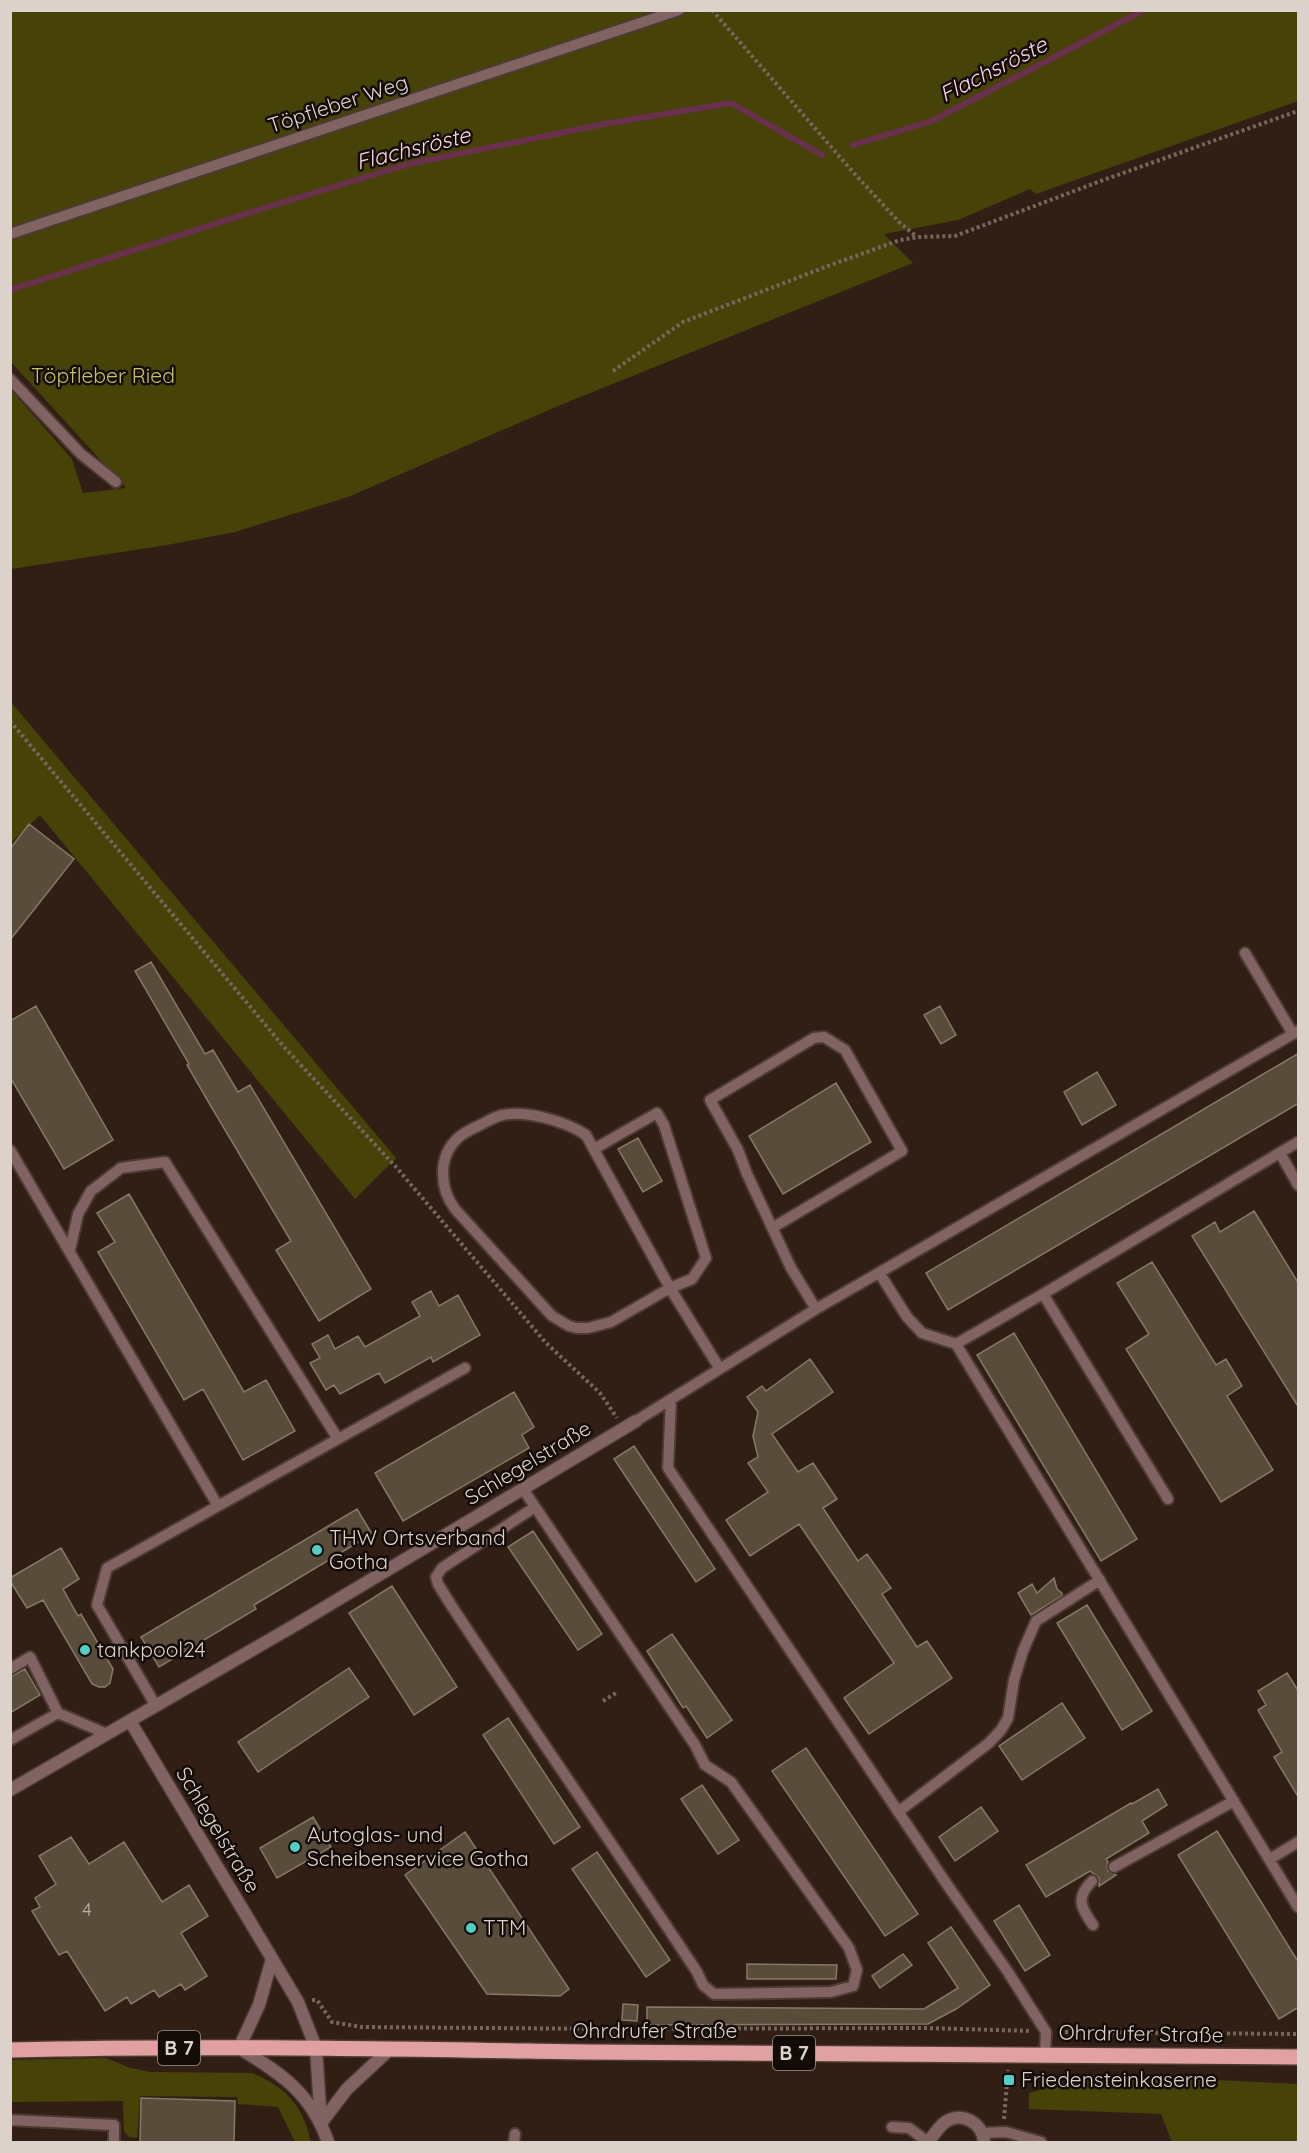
<svg xmlns="http://www.w3.org/2000/svg" width="1309" height="2153" viewBox="0 0 1309 2153" font-family="Quicksand,sans-serif">
	<style>
		.green { fill: #474208 }
		.lines { fill: none; stroke-linecap: round; stroke-linejoin: round }
		.stream { stroke: #6a314e; stroke-width: 6 }
		.building { fill: #594c3b; stroke: #867866; stroke-width: 1.5 }
		.lane-casing { stroke: #4d3b33; stroke-width: 14 }
		.street-casing { stroke: #4d3b33; stroke-width: 15 }
		.primary-casing { stroke: #4d3b33; stroke-width: 18 }
		.path { stroke: #76665e; stroke-width: 4; stroke-dasharray: 3 3; stroke-linecap: butt }
		.lane { stroke: #826363; stroke-width: 10 }
		.street { stroke: #826363; stroke-width: 12 }
		.primary { stroke: #e1a1a2; stroke-width: 15 }
		.poi-dot { fill: #54cdc7; stroke: #130b07; stroke-width: 2 }
		.labels { text-anchor: middle; stroke-width: 5; stroke-linejoin: round; paint-order: stroke }
		.number-label { font-size: 18px; fill: #bcb0a7 }
		.shield { fill: #130b07; stroke: #a09690; stroke-width: 1.5 }
		.shield-label { font-size: 20px; font-weight: bold; fill: #ddd1cb }
		.street-label { font-size: 21px; fill: #ddd1cb; stroke: #130b07 }
		.park-label { font-size: 21px; fill: #cac261; stroke: #130b07 }
		.poi-label { font-size: 21px; fill: #ddd1cb; stroke: #130b07; text-anchor: start }
		.water-label { font-size: 22px; font-style: italic; fill: #fbd5e5; stroke: #130b07 }
	</style>
	<rect width="100%" height="100%" fill="#311f16"/>
	<!-- green -->
	<path class="green" d="M11 11H1298V101L1036 194 1030 189 958 220 884 234 913 263 558 406 348 497 235 532 167 545 11 569 10 389 72 459 83 493 126 488 11 362Z
		M10 701 396 1158 355 1199 40 815 11 843Z
		M106 2058 130 2068 151 2072 252 2073C286 2087 303 2106 311 2142H295L278 2107 238 2104 237 2097 140 2096 137 2138 129 2137 124 2131 123 2101 11 2102V2060Z
		M1097 2074 1298 2084V2142H1172L1161 2114 1029 2109V2093Z"/>
	<g class="lines">
		<!-- stream -->
		<path class="stream" d="M853 145 932 121 1144 10
			M10 290 261 209 409 164 604 124 731 103 822 155"/>
	</g>
	<!-- building -->
	<path class="building" d="M29 824 74 859 10 940V849Z
		M151 962 205 1054 213 1050 238 1092 250 1085 371 1289 319 1321 276 1250 291 1241 212 1108 187 1065 189 1064 135 971Z
		M36 1006 113 1140 64 1169 10 1077V1021Z
		M940 1006 956 1035 941 1044 924 1015Z
		M1299 1053V1103L948 1310 926 1273Z
		M1097 1072 1116 1105 1082 1125 1064 1092Z
		M836 1083 871 1142 783 1194 749 1136Z
		M638 1138 662 1181 643 1192 618 1149Z
		M129 1194 244 1392 266 1380 295 1431 243 1460 203 1389 184 1400 98 1252 115 1242 97 1213Z
		M1254 1211 1299 1284V1408L1192 1236 1215 1222 1220 1232Z
		M1152 1262 1216 1365 1226 1359 1242 1386 1227 1396 1273 1470 1221 1502 1126 1349 1149 1334 1117 1283Z
		M431 1291 439 1306 458 1295 480 1335 433 1362 431 1357 385 1383 379 1373 340 1394 334 1385 326 1390 310 1363 320 1358 312 1344 328 1335 335 1349 358 1336 365 1347 420 1316 412 1302Z
		M1014 1333 1137 1539 1101 1561 977 1355Z
		M810 1359 833 1392 772 1434 798 1472 813 1463 837 1499 823 1508 858 1561 867 1554 891 1588 882 1594 917 1647 927 1641 952 1678 869 1734 844 1698 894 1663 799 1524 750 1556 726 1520 768 1492 748 1463 758 1457 753 1436 758 1412 747 1397 762 1386 766 1391Z
		M514 1392 534 1427 522 1435 529 1448 403 1521 375 1473Z
		M634 1446 715 1569 696 1582 614 1459Z
		M357 1509 372 1534 254 1605 256 1609 159 1667 141 1637Z
		M533 1531 602 1634 578 1650 508 1547Z
		M61 1548 79 1579 63 1589 78 1616 81 1614 113 1669 110 1683 105 1687H99L92 1684 43 1600 27 1608 10 1581V1578Z
		M1054 1578 1057 1589 1062 1593V1596L1031 1615 1018 1593 1032 1584 1037 1593Z
		M392 1586 457 1687 414 1715 349 1613Z
		M1087 1605 1152 1711 1122 1730 1057 1623Z
		M672 1634 732 1720 707 1738 686 1706 683 1708 647 1651Z
		M349 1668 369 1697 258 1772 238 1742Z
		M25 1669 40 1695 10 1713V1677Z
		M1287 1673 1299 1692V1798L1274 1757 1282 1752 1258 1710 1266 1705 1258 1691Z
		M1062 1703 1085 1738 1022 1780 999 1746Z
		M508 1718 580 1827 554 1844 483 1735Z
		M806 1748 918 1914 885 1936 772 1771Z
		M702 1785 739 1840 718 1854 681 1799Z
		M1158 1789 1167 1805 1142 1821 1149 1833 1106 1859 1108 1862 1107 1866 1108 1871 1116 1875 1099 1886V1878L1090 1871 1046 1897 1026 1865 1131 1803 1132 1804Z
		M981 1807 998 1831 955 1861 939 1837Z
		M313 1817 331 1847 277 1878 260 1848Z
		M1217 1831 1299 1963V2007L1279 2019 1178 1855Z
		M465 1832 569 1989 560 1996 487 1994 405 1875Z
		M71 1837 89 1864 124 1842 162 1902 189 1885 208 1916 181 1933 207 1976 185 1990 181 1984 159 1997 154 1990 131 2004 127 1997 105 2011 67 1951 59 1955 32 1911 40 1907 35 1898 56 1884 39 1856Z
		M597 1852 670 1960 646 1977 572 1869Z
		M1019 1905 1050 1955 1025 1971 994 1921Z
		M951 1927 990 1985 956 2009 928 2024 647 2025V2007L924 2009 958 1988 928 1943Z
		M903 1954 912 1965 880 1988 872 1976Z
		M747 1964 837 1965 836 1979H747Z
		M623 2004 638 2005 637 2021 622 2020Z
		M141 2098 235 2101 234 2142H140Z"/>
	<g class="lines">
		<!-- lane casing -->
		<g class="lane-casing">
			<path id="lane" d="M10 234 679 10
				M10 379 81 454 116 482
				M1245 953 1293 1034
				M594 1149 657 1113 664 1125 706 1258 692 1279 670 1288 611 1322 588 1328H577L569 1326 552 1316 455 1209C440 1189 437 1157 458 1138 464 1132 474 1128 482 1124 488 1121 496 1116 503 1115 527 1110 567 1122 586 1135L670 1288 720 1369
				M10 1150 218 1506
				M1280 1153 1298 1185
				M772 1228 902 1151 845 1050 824 1037 814 1038 710 1100 738 1150 747 1174 791 1268 816 1309
				M70 1250 78 1214 91 1191 121 1168 165 1162 338 1439
				M880 1274 907 1317 922 1333 956 1344 1043 1294 1298 1142
				M1043 1294 1168 1499
				M956 1344 1298 1907
				M671 1400 668 1468 948 1886 1008 1972 1046 2032 1045 2054
				M636 1421 816 1309 1298 1031
				M523 1489 695 1745 705 1765 731 1782 849 1948 857 1970 853 1986 831 1992 714 1994 703 1985 697 1972C616 1849 532 1728 451 1605L438 1584 436 1577 442 1568 535 1507
				M10 1669 30 1657 58 1713 107 1734
				M156 1706 97 1605 107 1568 465 1368
				M10 1740 58 1713
				M898 1812 989 1743 1001 1730 1008 1718 1014 1680 1023 1651 1036 1621 1100 1580
				M1270 1859 1298 1842
				M1114 1867 1234 1801
				M1092 1881C1075 1898 1081 1908 1093 1925
				M10 2120 114 2125V2142
				M892 2127 909 2128 928 2142
				M982 2133 1006 2132 1041 2142
				M514 2142 515 2134"/>
		</g>
		<!-- street casing -->
		<g class="street-casing">
			<path id="street" d="M130 1721 298 2002 316 2048 321 2123
				M10 1790 297 1624 636 1421
				M272 1959 259 2005 239 2048C282 2074 311 2093 328 2142
				M321 2123 347 2089 391 2048
				M928 2142C933 2136 938 2128 944 2123 961 2110 983 2123 984 2142"/>
		</g>
		<!-- primary casing -->
		<g class="primary-casing">
			<path id="primary" d="M10 2050C203 2045 394 2049 587 2052 824 2055 1061 2056 1298 2057"/>
		</g>
		<!-- path -->
		<path class="path" d="M712 10 853 172 899 222 917 237
			M613 371 683 322 828 266 900 240 918 237 955 236 1106 179 1298 111
			M10 721 284 1047 396 1167 546 1343 600 1393 617 1418
			M603 1701 616 1693
			M312 2000H317L332 2022 362 2027 613 2029 925 2028 1031 2031
			M1059 2032 1298 2034
			M1004 2119 1008 2070"/>
		<!-- lane -->
		<use href="#lane" class="lane"/>
		<!-- street -->
		<use href="#street" class="street"/>
		<!-- primary -->
		<use href="#primary" class="primary"/>
	</g>
	<!-- markers -->
	<g class="poi-dot">
		<circle cx="317" cy="1550" r="6"/>
		<circle cx="85" cy="1650" r="6"/>
		<circle cx="295" cy="1847" r="6"/>
		<circle cx="471" cy="1928" r="6"/>
		<rect x="1003" y="2074" width="12" height="12" rx="3"/>
	</g>
	<g class="labels">
		<!-- number labels -->
		<g class="number-label">
			<text x="87" y="1916">4</text>
		</g>
		<!-- shield labels -->
		<g class="shield">
			<rect x="158" y="2031" width="42" height="34" rx="4.5"/>
			<rect x="773" y="2036" width="42" height="34" rx="4.5"/>
		</g>
		<g class="shield-label">
			<text x="179" y="2055">B 7</text>
			<text x="794" y="2060">B 7</text>
		</g>
		<!-- street labels -->
		<g class="street-label">
			<text transform="translate(338 104) rotate(-18)" y="7">Töpfleber Weg</text>
			<text transform="translate(528 1463) rotate(-31)" y="7">Schlegelstraße</text>
			<text transform="translate(218 1830) rotate(59)" y="7">Schlegelstraße</text>
			<text x="655" y="2038">Ohrdrufer Straße</text>
			<text transform="translate(1141 2034) rotate(1)" y="7">Ohrdrufer Straße</text>
		</g>
		<!-- park labels -->
		<g class="park-label">
			<text x="103" y="383">Töpfleber Ried</text>
		</g>
		<!-- poi labels -->
		<g class="poi-label">
			<text x="329" y="1545">THW Ortsverband<tspan x="329" dy="24">Gotha</tspan></text>
			<text x="97" y="1657">tankpool24</text>
			<text x="307" y="1842">Autoglas- und<tspan x="307" dy="24">Scheibenservice Gotha</tspan></text>
			<text x="483" y="1935">TTM</text>
			<text x="1021" y="2087">Friedensteinkaserne</text>
		</g>
		<!-- water labels -->
		<g class="water-label">
			<text transform="translate(993 69) rotate(-27)" y="8">Flachsröste</text>
			<text transform="translate(413 148) rotate(-14)" y="8">Flachsröste</text>
		</g>
	</g>
	<!-- border -->
	<rect width="1309" height="2153" fill="none" stroke="#ddd1cb" stroke-width="24"/>
</svg>
